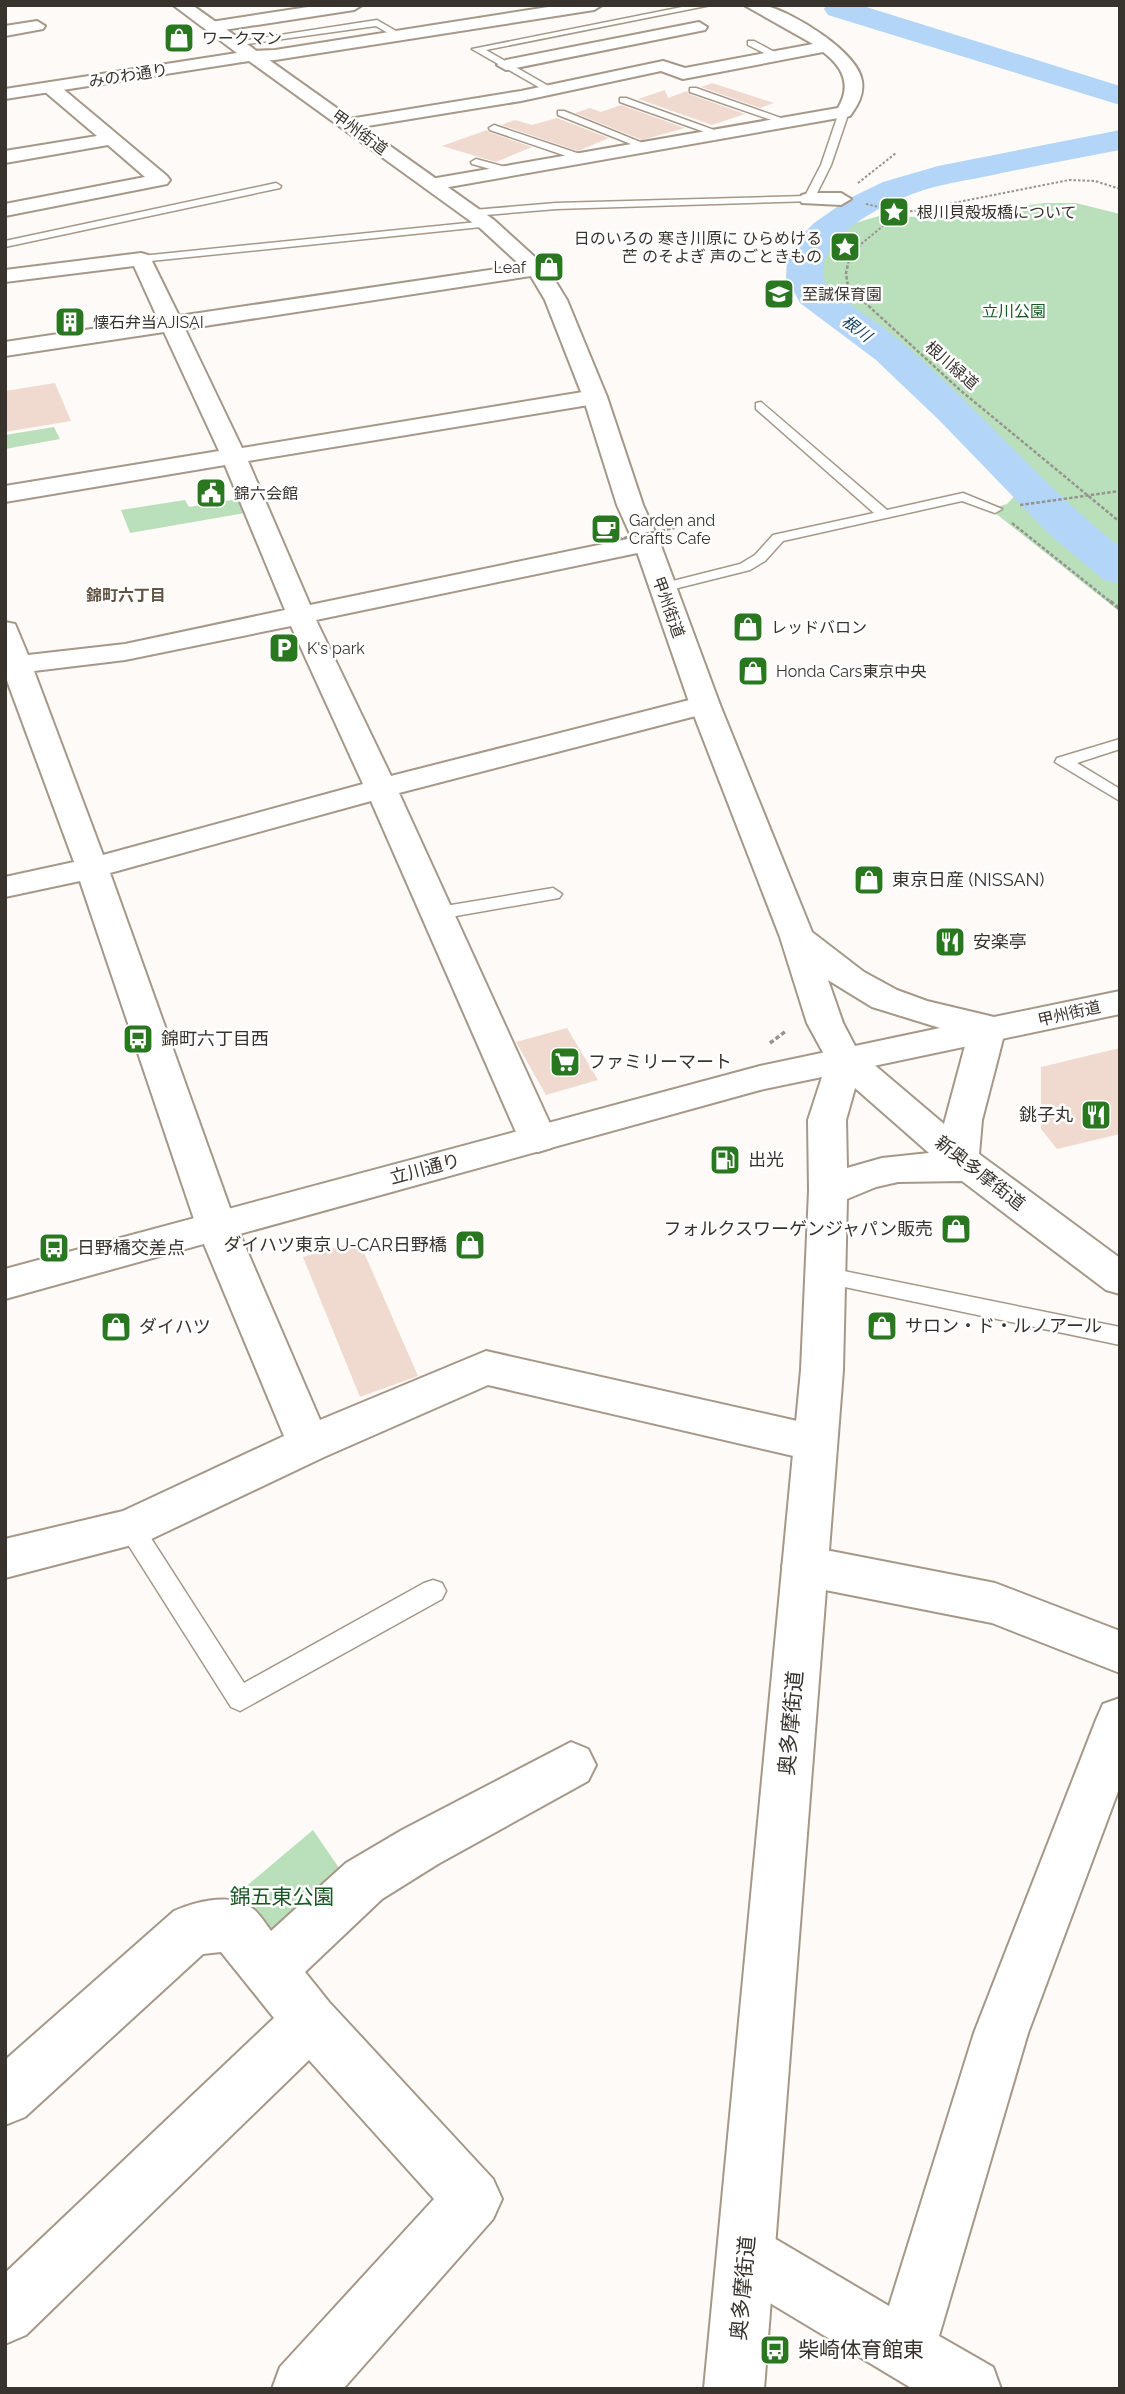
<svg xmlns="http://www.w3.org/2000/svg" width="1125" height="2394" viewBox="0 0 1125 2394" font-family="Raleway,'Noto Sans JP',sans-serif">
	<style>
		.green { fill: #b9e0bb }
		.lines { fill: none; stroke-linecap: round; stroke-linejoin: round }
		.river { fill: #b3d6f8; fill-rule: evenodd }
		.building { fill: #f0dacf }
		.lane-casing { stroke: #a69888; stroke-width: 3 }
		.street-casing { stroke: #a69888; stroke-width: 4 }
		.secondary-casing { stroke: #a69888; stroke-width: 4 }
		.primary-casing { stroke: #a69888; stroke-width: 4 }
		.path-far2 { stroke: #97938e; stroke-width: 2; stroke-dasharray: 2.5 2; stroke-linecap: butt }
		.path-far1 { stroke: #97938e; stroke-width: 2.5; stroke-dasharray: 3.5 2; stroke-linecap: butt }
		.path { stroke: #97938e; stroke-width: 3.5; stroke-dasharray: 4.5 2.5; stroke-linecap: butt }
		.lane { fill: #fff; fill-rule: evenodd }
		.street { fill: #fff; fill-rule: evenodd }
		.secondary { fill: #fff; fill-rule: evenodd }
		.primary { fill: #fff; fill-rule: evenodd }
		.path-bridge { stroke: #97938e; stroke-width: 2.5; stroke-dasharray: 3.5 2; stroke-linecap: butt }
		.labels { text-anchor: middle; stroke-width: 5; stroke-linejoin: round; paint-order: stroke }
		.far-poi-label { font-size: 16px; fill: #39332d; stroke: #fff; text-anchor: start }
		.far-street-label { font-size: 16px; fill: #39332d; stroke: #fff }
		.far-park-label { font-size: 16px; fill: #195824; stroke: #fff }
		.far-water-label { font-size: 16px; font-style: italic; fill: #184266; stroke: #fff }
		.far-neighbourhood-label { font-size: 16px; font-weight: bold; fill: #615445; stroke: #fff }
		.poi-label { font-size: 18px; fill: #39332d; stroke: #fff; text-anchor: start }
		.street-label { font-size: 18px; fill: #39332d; stroke: #fff }
		.near-street-label { font-size: 21px; fill: #39332d; stroke: #fff }
		.near-park-label { font-size: 21px; fill: #195824; stroke: #fff }
		.near-poi-label { font-size: 21px; fill: #39332d; stroke: #fff; text-anchor: start }
	</style>
	<rect width="100%" height="100%" fill="#fdfaf7"/>
	<!-- green -->
	<path class="green" d="M1046 203H1076L1120 214V612L990 509 1007 504 1037 473 908 358 827 296 814 275 817 255 826 240 852 224 879 216 921 217Z
		M54 427 60 439 5 449V435Z
		M238 499 245 513 130 533 121 510 185 500 189 507Z
		M313 1830 348 1881 293 1930 267 1929 237 1894Z"/>
	<g class="lines">
		<!-- river -->
		<path class="river" d="M827 5H860L1120 86V105L828 15 824 9Z
			M1120 130V150C1077 158 1035 166 993 175 970 180 946 183 924 190 887 202 803 240 828 289 854 307 882 325 906 346 980 410 1043 486 1120 547V584L1104 580 1050 535 940 421 876 360 800 303 786 277 787 260 800 237 814 223 850 198 883 182 938 166Z"/>
	</g>
	<!-- building -->
	<path class="building" d="M712 83 774 103 760 108 701 87Z
		M665 90 668 98 687 91 689 94 745 114 712 125 638 99Z
		M621 105 685 128 642 140 575 113 590 108 601 112Z
		M557 118 609 138 578 151 501 125 515 120 532 125Z
		M487 130 489 132 532 147 496 162 442 146Z
		M55 383 71 421 5 432V391Z
		M567 1028 598 1080 546 1095 516 1042Z
		M1120 1048V1134L1057 1149 1041 1129V1067Z
		M359 1241 418 1376 360 1397 303 1257Z"/>
	<g class="lines">
		<!-- lane casing -->
		<g class="lane-casing">
			<path id="lane" d="M692 5H711L486 50 552 88V92L549 93 472 49Z
				M377 20 396 31 388 33 376 26 233 46 228 43Z
				M748 41H754L782 56 774 58 748 45Z
				M690 88H696L795 123 786 125 690 92Z
				M620 98H626L725 134 716 136 620 102Z
				M844 109 849 112 831 165 813 201 556 209 473 216 468 213 473 210 556 203 805 196 821 165 839 112Z
				M558 111H564L650 146 641 148 558 115Z
				M494 125 583 155 584 157 575 159 490 130 489 128Z
				M476 159 509 168 510 170 505 173 472 164 471 162Z
				M276 183 281 186 280 188 5 247V241Z
				M487 221 491 222V226L141 262 135 259 141 256Z
				M761 402 887 510 963 493 1002 509 995 513 962 501 783 541 765 561 750 570 662 592 657 591 655 588 657 585 740 564 755 555 773 535 874 513 756 409V403Z
				M1120 739V749L1077 763 1120 789V801L1055 762 1057 758Z
				M553 888 562 894 559 898 439 919 430 913 439 907Z
				M824 1267 1120 1327V1345L816 1281 813 1275 816 1269Z
				M131 1518 140 1521 244 1683 424 1583 433 1580 442 1583 446 1591 442 1599 240 1711 231 1707 122 1535 119 1528 122 1521Z"/>
		</g>
		<!-- street casing -->
		<g class="street-casing">
			<path id="street" d="M321 5H362L354 10 211 32 203 27 211 22Z
				M561 5H602L594 10 275 60 251 61 242 56 251 51 275 50Z
				M744 5C751 5 760 4 766 6 793 12 858 52 862 81 864 95 858 105 850 116L432 190 425 188 422 184 425 180 838 108C852 85 843 67 823 52L683 79 661 71 521 101 349 129 340 124 349 119 521 91 663 61 685 68 813 44Z
				M37 21 45 26 43 29 5 36V26Z
				M699 22 707 27 705 30 506 70 497 65 506 60Z
				M50 82 56 83 167 176 170 180 167 184 5 216V204L145 177 108 145 5 163V151L97 136 44 91 41 87Z
				M809 193H841L851 199 841 205 802 203 799 199 802 195Z
				M141 253 148 255 151 259 179 316 537 263 544 265 548 269 544 273 537 275 185 329 242 448 595 390 603 392 607 397 603 402 595 404 248 461 310 605 647 535 656 537 660 543 656 549 647 551 316 620 391 776 705 696 715 699 720 705 715 711 399 793 557 1139 551 1148 538 1152 525 1148 519 1139 371 801 110 873 236 1225 320 1420 486 1351 815 1425 830 1431 837 1443 830 1455 815 1461 488 1385 324 1457 147 1541 5 1578V1539L123 1511 284 1436 196 1225 80 881 5 897V877L74 862 5 675V622L15 624 28 655 125 644 285 610 225 465 5 502V486L219 451 164 332 5 356V342L158 319 134 266 5 282V270ZM291 626 363 784 103 855 34 671 125 660Z
				M805 1546 995 1583 1120 1631V1673L992 1623 805 1586 789 1580 782 1566 789 1552Z
				M1120 1698V1786L1028 2033 939 2336 993 2367 1001 2389H913L725 2276 717 2255 725 2234 746 2226 767 2234 889 2306 974 2033 1096 1720 1103 1704Z
				M571 1742 588 1749 596 1765 588 1781 438 1864 382 1899 305 1972 329 2002 493 2179 502 2199 493 2219 343 2389H272L280 2367 434 2199 309 2060 26 2335 5 2344V2273L274 2018 221 1952 203 1954 25 2117 5 2125V2060L174 1911C195 1902 227 1893 249 1906 258 1911 265 1923 271 1931L346 1863 402 1830Z"/>
		</g>
		<!-- secondary casing -->
		<g class="secondary-casing">
			<path id="secondary" d="M173 5H192L494 220 548 269 567 300 607 397 643 505 660 543 720 705 812 932 864 972 897 990 927 1001 994 1017 1120 991V1014L845 1072 832 1069 807 1023 780 937 690 705 634 543 617 505 583 397 545 300 529 273 480 228 249 61 5 99V89L237 53ZM828 980 872 1007 940 1028 855 1046 843 1023Z"/>
		</g>
		<!-- primary casing -->
		<g class="primary-casing">
			<path id="primary" d="M987 1019 1000 1023 1005 1031 982 1120 979 1154 1120 1258V1294L1106 1290 962 1181 898 1182 876 1187 847 1199 843 1370 764 2389H704L801 1370 809 1191 808 1120 822 1077 760 1090 5 1299V1269L760 1066 845 1048 858 1051 944 1124 969 1031 974 1023ZM855 1088 929 1153 882 1158 847 1168 846 1120Z"/>
		</g>
		<!-- path-far2 -->
		<path class="path-far2" d="M858 183 896 153
			M866 204 900 212 913 211 1069 180 1095 181 1120 189
			M848 262 861 244 900 212"/>
		<!-- path-far1 -->
		<path class="path-far1" d="M849 260 846 273 848 287 960 390 1120 522
			M1020 505 1120 491
			M1012 523 1112 603"/>
		<!-- path -->
		<path class="path" d="M1110 601 1120 609
			M770 1043 786 1031"/>
		<!-- lane -->
		<use href="#lane" class="lane"/>
		<!-- street -->
		<use href="#street" class="street"/>
		<!-- secondary -->
		<use href="#secondary" class="secondary"/>
		<!-- primary -->
		<use href="#primary" class="primary"/>
		<!-- path-bridge -->
		<path class="path-bridge" d="M613 540 675 528"/>
	</g>
	<!-- icons -->
	<defs>
		<g id="shop-square" transform="scale(1.575)"><rect x="-9" y="-9" width="18" height="18" rx="4" fill="#29771f" stroke="#fff"/><path d="M-5-2.5h2.3a2.7 3.5 0 0 1 5.4 0H5L5.5 6h-11ZM-1.5-2.5h3a1.5 2.3 0 0 0-3 0Z" fill="#fff"/></g>
		<g id="sight-square" transform="scale(1.575)"><rect x="-9" y="-9" width="18" height="18" rx="4" fill="#29771f" stroke="#fff"/><path d="M0-6L1.8-2.2L6-1.7L2.9 1.2L3.7 5.4L0 3.3L-3.7 5.4L-2.9 1.2L-6-1.7L-1.8-2.2Z" fill="#fff"/></g>
		<g id="school-square" transform="scale(1.575)"><rect x="-9" y="-9" width="18" height="18" rx="4" fill="#29771f" stroke="#fff"/><path d="M0-5L7-2L0 1L-7-2ZM-4 1L0 2.5L4 1V4Q0 6-4 4Z" fill="#fff"/></g>
		<g id="building-square" transform="scale(1.575)"><rect x="-9" y="-9" width="18" height="18" rx="4" fill="#29771f" stroke="#fff"/><path d="M-4-6H4V6H1V3H-1V6H-4ZM-2.5-4.3h1.7v1.8h-1.7ZM.8-4.3h1.7v1.8H.8ZM-2.5-1h1.7V.8h-1.7ZM.8-1h1.7V.8H.8Z" fill="#fff"/></g>
		<g id="civic-square" transform="scale(1.575)"><rect x="-9" y="-9" width="18" height="18" rx="4" fill="#29771f" stroke="#fff"/><path d="M-.6-6.5H3V-4.5H.6V-3L4-1V1h2V6H-6V1h2V-1L-.6-3ZM-1.2 2.5V6h2.4V2.5Z" fill="#fff"/></g>
		<g id="cafe-square" transform="scale(1.575)"><rect x="-9" y="-9" width="18" height="18" rx="4" fill="#29771f" stroke="#fff"/><path d="M-5.5-4.5H6V0H3Q3 3.5 0 3.5H-2.5Q-5.5 3.5-5.5 0ZM3-3.2v2h1.7v-2ZM-6 4.5H4V6H-6Z" fill="#fff"/></g>
		<g id="parking-square" transform="scale(1.575)"><rect x="-9" y="-9" width="18" height="18" rx="4" fill="#29771f" stroke="#fff"/><path d="M-3.5-5.5H1a3.5 3.5 0 0 1 0 7H-1V5.5H-3.5ZM-1-3.4V-.6H.8a1.4 1.4 0 0 0 0-2.8Z" fill="#fff"/></g>
		<g id="restaurant-square" transform="scale(1.575)"><rect x="-9" y="-9" width="18" height="18" rx="4" fill="#29771f" stroke="#fff"/><path d="M-5-6h1v4h1v-4h1v4h1v-4h1v5L-1.5 .5V6h-2V.5L-5-1ZM5-6V6H3V1.5H1.5Q1.5-4 5-6Z" fill="#fff"/></g>
		<g id="bus-square" transform="scale(1.575)"><rect x="-9" y="-9" width="18" height="18" rx="4" fill="#29771f" stroke="#fff"/><path d="M-5-6H5V4H4V6H2V4H-2V6H-4V4H-5ZM-3.5-4V0h7V-4ZM-3.5 1.2v1.5H-2V1.2ZM2 1.2v1.5H3.5V1.2Z" fill="#fff"/></g>
		<g id="supermarket-square" transform="scale(1.575)"><rect x="-9" y="-9" width="18" height="18" rx="4" fill="#29771f" stroke="#fff"/><path d="M-6-5.5h2.5l.6 2H6L4.5 2H-2.5L-4.4-4H-6ZM-1.5 3.2a1.3 1.3 0 1 0 .1 0ZM3 3.2a1.3 1.3 0 1 0 .1 0Z" fill="#fff"/></g>
		<g id="fuel-square" transform="scale(1.575)"><rect x="-9" y="-9" width="18" height="18" rx="4" fill="#29771f" stroke="#fff"/><path d="M-5.5-6h7V0h2V4h1.3V-2.5L3-4.5l.8-.8L6-3V5H2.5V1h-1V6h-7ZM-4.2-4.7v3.2H.2V-4.7Z" fill="#fff"/></g>
	</defs>
	<g fill-rule="evenodd">
		<use href="#shop-square" x="179" y="38"/>
		<use href="#sight-square" x="894" y="212"/>
		<use href="#sight-square" x="845" y="247"/>
		<use href="#shop-square" x="549" y="267"/>
		<use href="#school-square" x="779" y="294"/>
		<use href="#building-square" x="70" y="322"/>
		<use href="#civic-square" x="211" y="493"/>
		<use href="#cafe-square" x="606" y="529"/>
		<use href="#shop-square" x="748" y="627"/>
		<use href="#parking-square" x="284" y="648"/>
		<use href="#shop-square" x="753" y="671"/>
		<use href="#shop-square" x="869" y="880"/>
		<use href="#restaurant-square" x="950" y="942"/>
		<use href="#bus-square" x="138" y="1039"/>
		<use href="#supermarket-square" x="565" y="1062"/>
		<use href="#restaurant-square" x="1096" y="1115"/>
		<use href="#fuel-square" x="725" y="1160"/>
		<use href="#shop-square" x="956" y="1229"/>
		<use href="#shop-square" x="470" y="1245"/>
		<use href="#bus-square" x="54" y="1248"/>
		<use href="#shop-square" x="882" y="1326"/>
		<use href="#shop-square" x="116" y="1327"/>
		<use href="#bus-square" x="775" y="2350"/>
	</g>
	<g class="labels">
		<!-- far-poi labels -->
		<g class="far-poi-label">
			<text x="202" y="44">ワークマン</text>
			<text x="917" y="218">根川貝殻坂橋について</text>
			<text x="822" y="244" text-anchor="end">日のいろの 寒き川原に ひらめける<tspan x="822" dy="18">芒 のそよぎ 声のごときもの</tspan></text>
			<text x="526" y="273" text-anchor="end">Leaf</text>
			<text x="802" y="300">至誠保育園</text>
			<text x="93" y="328">懐石弁当AJISAI</text>
			<text x="234" y="499">錦六会館</text>
			<text x="629" y="526">Garden and<tspan x="629" dy="18">Crafts Cafe</tspan></text>
			<text x="771" y="633">レッドバロン</text>
			<text x="307" y="654">K's park</text>
			<text x="776" y="677">Honda Cars東京中央</text>
		</g>
		<!-- far-street labels -->
		<g class="far-street-label">
			<text transform="translate(128 75) rotate(-9)" y="6">みのわ通り</text>
			<text transform="translate(360 132) rotate(36)" y="6">甲州街道</text>
			<text transform="translate(952 365) rotate(41)" y="6">根川緑道</text>
			<text transform="translate(669 607) rotate(70)" y="6">甲州街道</text>
			<text transform="translate(1069 1013) rotate(-13)" y="6">甲州街道</text>
		</g>
		<!-- far-park labels -->
		<g class="far-park-label">
			<text x="1014" y="317">立川公園</text>
		</g>
		<!-- far-water labels -->
		<g class="far-water-label">
			<text transform="translate(857 328) rotate(37)" y="6">根川</text>
		</g>
		<!-- far-neighbourhood labels -->
		<g class="far-neighbourhood-label">
			<text x="126" y="601">錦町六丁目</text>
		</g>
		<!-- poi labels -->
		<g class="poi-label">
			<text x="892" y="886">東京日産 (NISSAN)</text>
			<text x="973" y="948">安楽亭</text>
			<text x="161" y="1045">錦町六丁目西</text>
			<text x="588" y="1068">ファミリーマート</text>
			<text x="1073" y="1121" text-anchor="end">銚子丸</text>
			<text x="748" y="1166">出光</text>
			<text x="933" y="1235" text-anchor="end">フォルクスワーゲンジャパン販売</text>
			<text x="447" y="1251" text-anchor="end">ダイハツ東京 U-CAR日野橋</text>
			<text x="77" y="1254">日野橋交差点</text>
			<text x="905" y="1332">サロン・ド・ルノアール</text>
			<text x="139" y="1333">ダイハツ</text>
		</g>
		<!-- street labels -->
		<g class="street-label">
			<text transform="translate(425 1169) rotate(-15)" y="6">立川通り</text>
			<text transform="translate(980 1173) rotate(38)" y="6">新奥多摩街道</text>
		</g>
		<!-- near-street labels -->
		<g class="near-street-label">
			<text transform="translate(791 1723) rotate(-85)" y="7">奥多摩街道</text>
			<text transform="translate(743 2288) rotate(-85)" y="7">奥多摩街道</text>
		</g>
		<!-- near-park labels -->
		<g class="near-park-label">
			<text x="282" y="1904">錦五東公園</text>
		</g>
		<!-- near-poi labels -->
		<g class="near-poi-label">
			<text x="798" y="2357">柴崎体育館東</text>
		</g>
	</g>
	<!-- border -->
	<rect width="1125" height="2394" fill="none" stroke="#39332d" stroke-width="14"/>
</svg>
